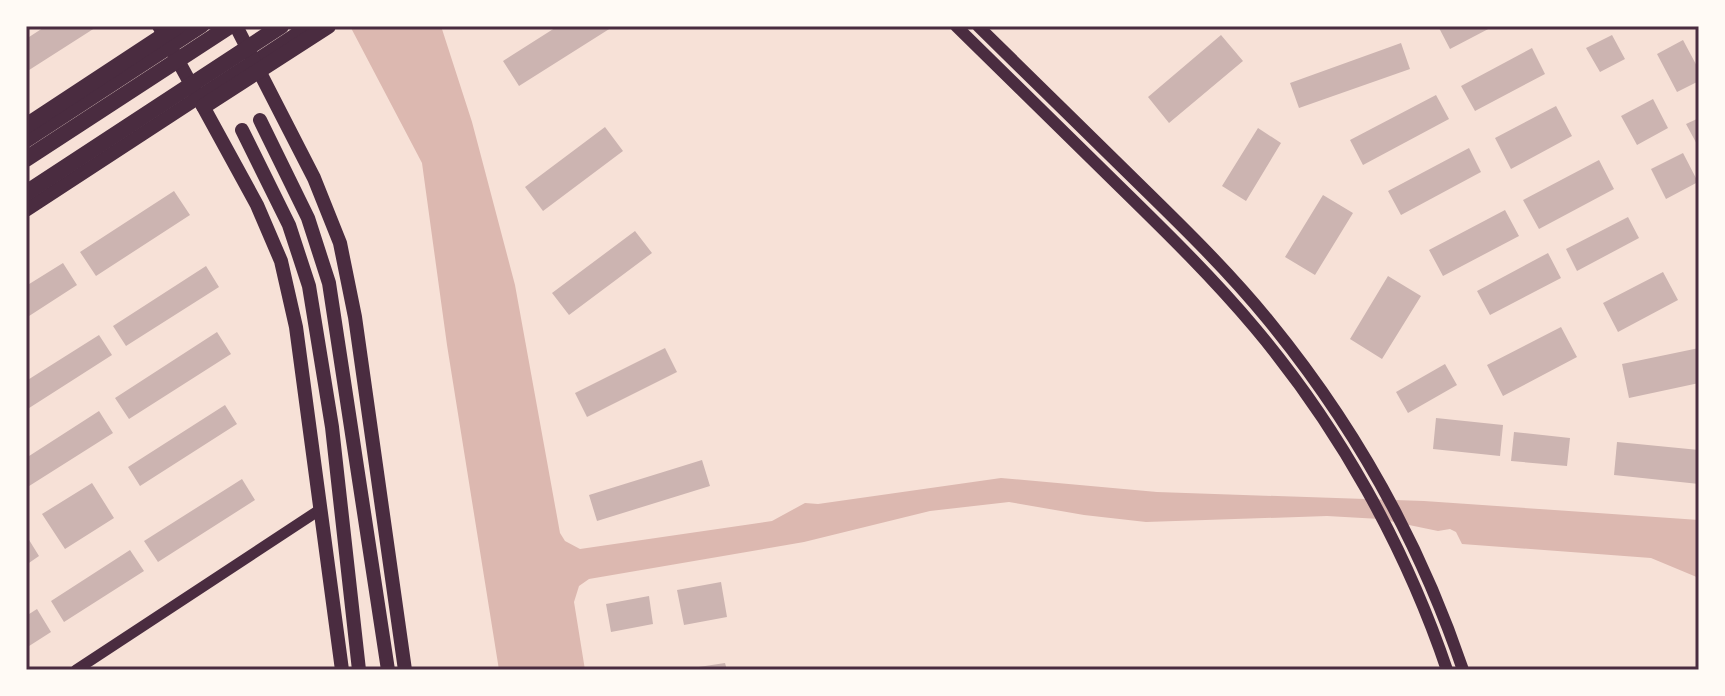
<svg xmlns="http://www.w3.org/2000/svg" width="1725" height="696" viewBox="0 0 1725 696" font-family="'IBM Plex Sans',sans-serif">
	<style>
		.water { fill: #dcb8b0 }
		.building { fill: #ccb4b1 }
		.lines { fill: none; stroke-linecap: round; stroke-linejoin: round }
		.tertiary { stroke: #4a2c40; stroke-width: 11 }
		.secondary { stroke: #4a2c40; stroke-width: 12 }
		.primary { stroke: #4a2c40; stroke-width: 14 }
		.trunk { stroke: #4a2c40; stroke-width: 16 }
		.neatline { fill: none; stroke: #4a2c40; stroke-width: 3 }
	</style>
	<rect width="100%" height="100%" fill="#f7e1d7"/>
	<!-- water -->
	<path class="water" d="M350 26H441L472 122 515 285 560 533 565 541 580 549 772 521 805 503 818 504 1001 478 1157 492 1424 501 1699 520V578L1651 558 1462 544 1456 532 1450 529 1438 531 1380 519 1327 516 1146 522 1084 515 1009 502 930 511 804 542 589 579 579 586 574 602 585 670H499L447 345 422 163Z"/>
	<!-- building -->
	<path class="building" d="M46 26H98L26 72V39Z
		M558 26H614L519 86 503 61Z
		M1438 26H1494L1450 49Z
		M1221 35 1243 61 1169 123 1148 97Z
		M1612 35 1625 59 1600 72 1586 48Z
		M1683 40 1699 70V81L1677 92 1657 54Z
		M1401 43 1410 69 1299 108 1290 83Z
		M1532 48 1545 74 1475 111 1461 86Z
		M1436 95 1449 119 1363 165 1350 140Z
		M1653 99 1668 128 1637 145 1621 116Z
		M1556 106 1572 136 1511 169 1495 138Z
		M1699 118V148L1686 124Z
		M605 127 623 151 543 211 525 187Z
		M1258 128 1281 143 1246 201 1222 186Z
		M1469 148 1481 172 1401 215 1388 191Z
		M1683 153 1698 182 1666 199 1651 169Z
		M1599 160 1614 189 1539 229 1523 200Z
		M174 191 190 215 96 276 80 252Z
		M1323 195 1353 213 1315 275 1285 257Z
		M1505 210 1519 236 1443 276 1429 250Z
		M1628 217 1639 238 1577 271 1566 249Z
		M635 231 652 253 569 315 552 293Z
		M1548 253 1561 278 1490 315 1477 291Z
		M63 263 77 285 26 318V286Z
		M206 266 219 287 126 346 113 326Z
		M1663 272 1678 300 1618 332 1603 303Z
		M1388 276 1421 296 1382 359 1350 339Z
		M1561 327 1577 357 1503 396 1487 365Z
		M217 332 231 354 129 419 115 398Z
		M99 335 112 355 26 410V381Z
		M665 348 677 372 587 417 575 393Z
		M1699 348V383L1629 398 1622 364Z
		M1445 364 1457 385 1408 413 1396 392Z
		M225 405 237 424 140 486 128 467Z
		M99 411 113 433 26 488V458Z
		M1436 418 1503 425 1500 456 1433 449Z
		M1514 432 1570 438 1567 466 1511 461Z
		M1617 442 1699 450V484L1614 475Z
		M702 460 710 486 597 521 589 495Z
		M242 479 255 500 158 562 144 541Z
		M92 483 114 518 65 549 42 514Z
		M26 535 39 556 26 565Z
		M130 550 144 571 64 622 51 601Z
		M721 582 727 617 684 625 677 590Z
		M649 596 653 624 611 632 606 604Z
		M37 609 51 632 26 648V616Z
		M725 663 727 670H693L692 668Z"/>
	<g class="lines">
		<!-- tertiary -->
		<path class="tertiary" d="M76 670 321 509"/>
		<!-- secondary -->
		<path class="secondary" d="M956 26C1011 80 1066 134 1121 188 1167 233 1213 278 1255 328 1339 428 1405 546 1447 670
			M978 26C1032 79 1085 131 1139 184 1184 228 1229 272 1269 321 1354 425 1420 543 1463 670
			M254 61 307 26"/>
		<!-- primary -->
		<path class="primary" d="M159 26 257 205 281 261 296 327 342 670
			M236 26 314 178 340 243 355 317 405 670
			M260 120 308 218 329 283 388 670
			M242 130 289 225 309 286 332 427 359 670
			M26 141 202 26
			M26 210 254 61"/>
		<!-- trunk -->
		<path class="trunk" d="M204 106 328 26
			M26 126 178 26
			M26 159 230 26
			M26 193 281 26"/>
	</g>
	<!-- border -->
	<rect width="1725" height="696" fill="none" stroke="#fffaf5" stroke-width="56"/>
	<rect x="28" y="28" width="1669" height="640" class="neatline"/>
</svg>
